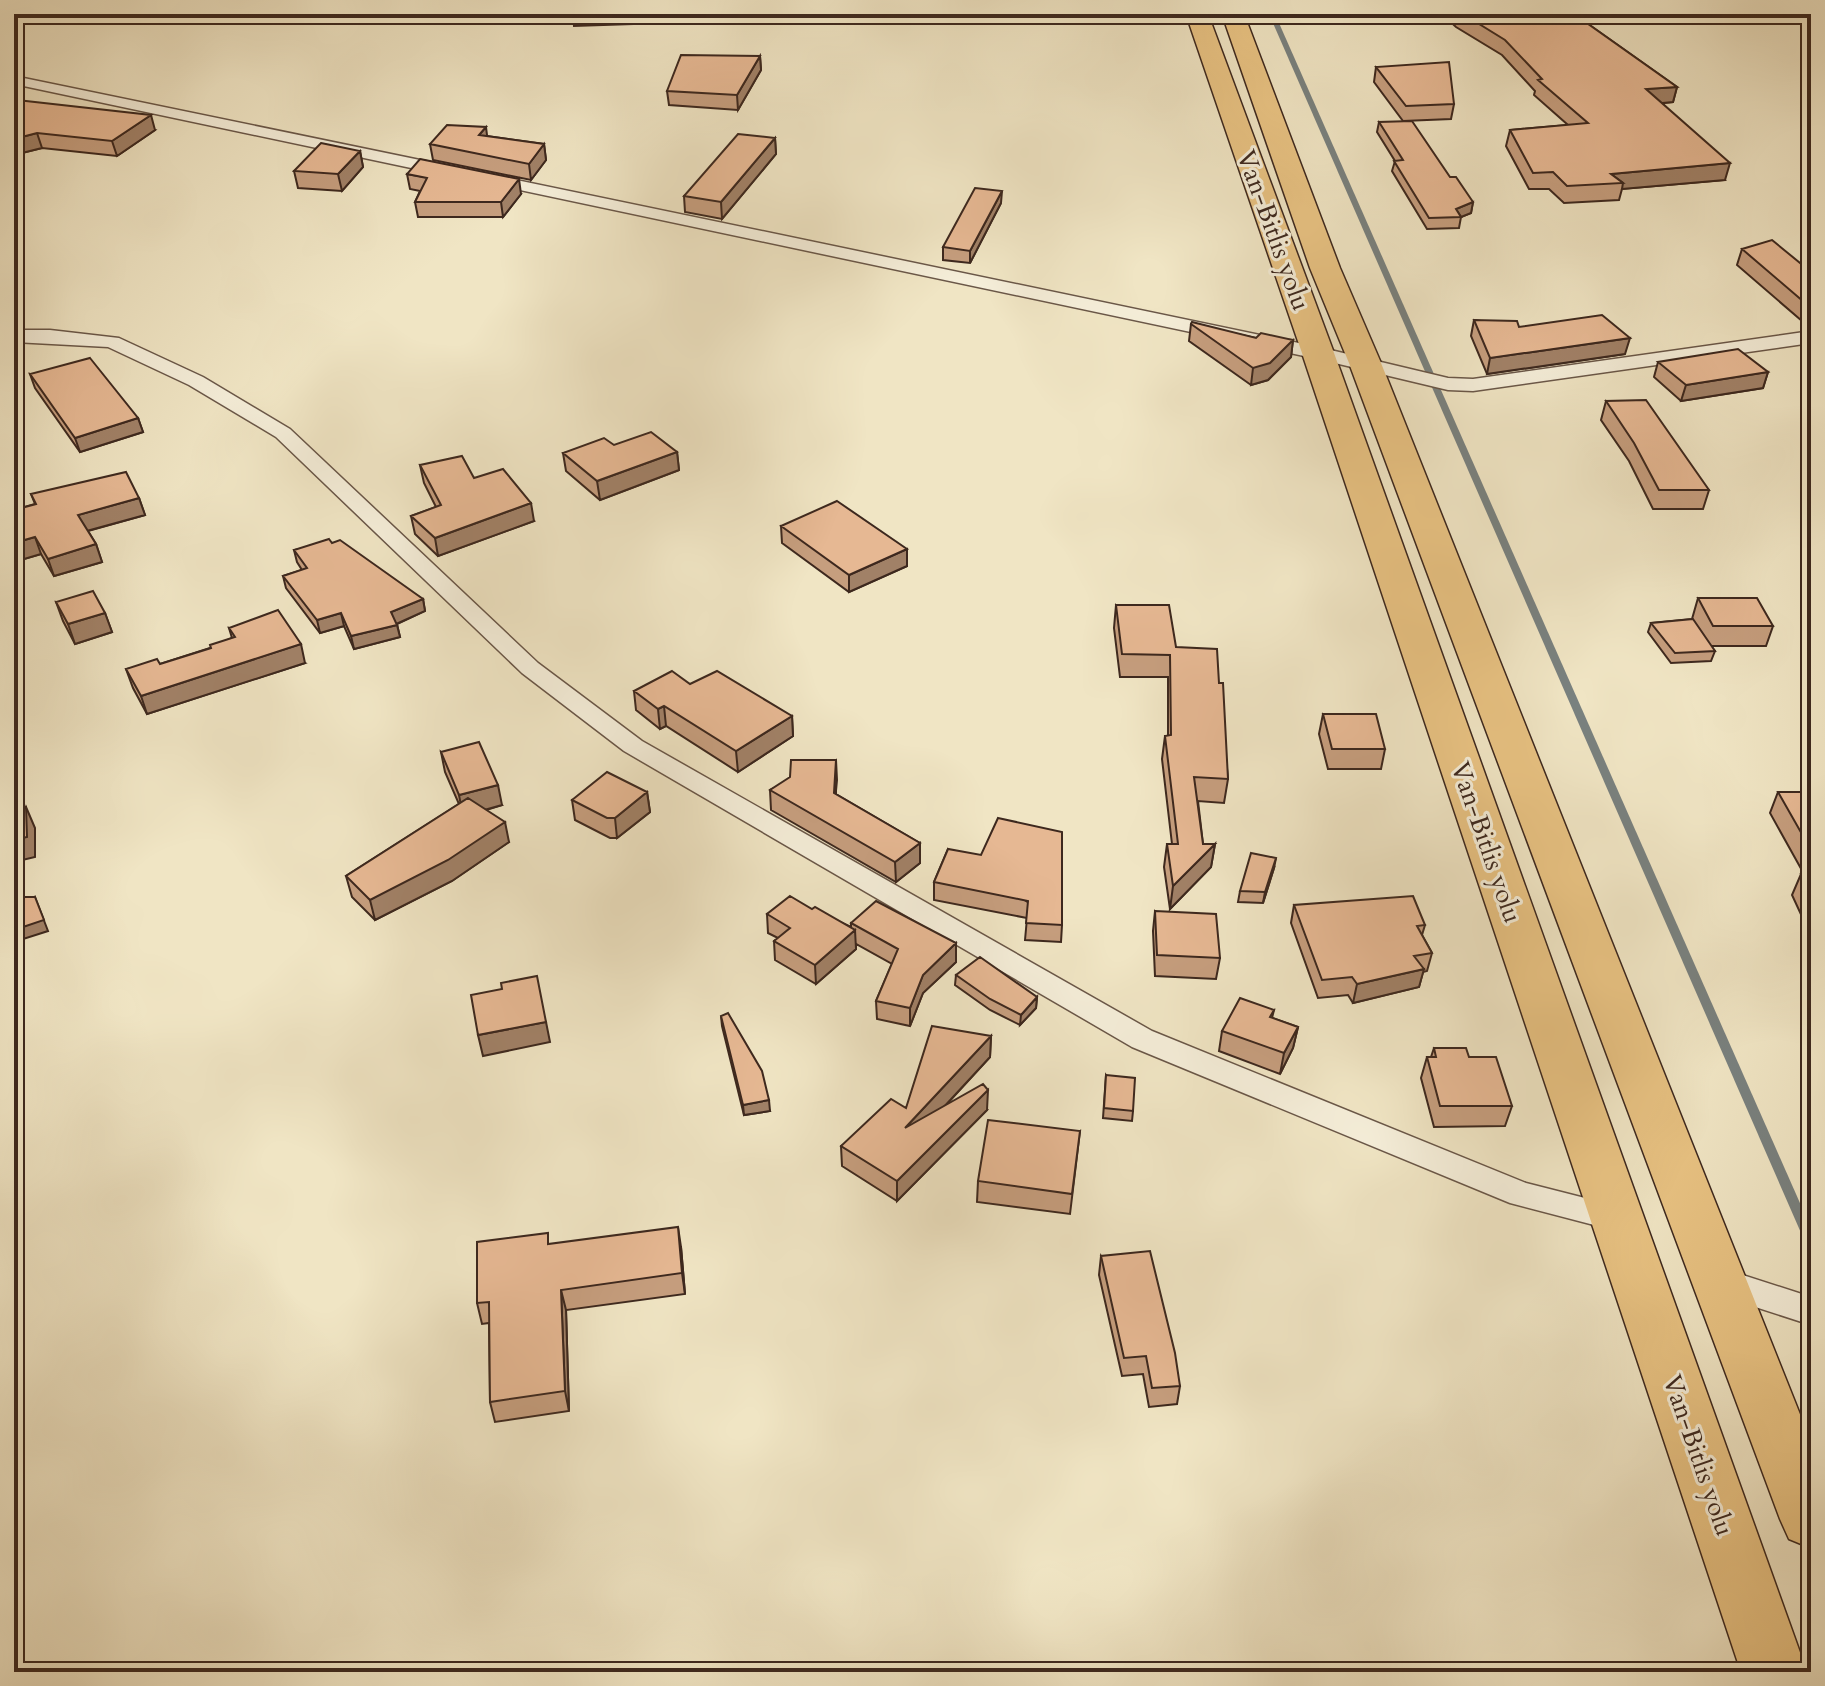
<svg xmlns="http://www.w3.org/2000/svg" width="1825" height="1686" viewBox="0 0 1825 1686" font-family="Cardo,serif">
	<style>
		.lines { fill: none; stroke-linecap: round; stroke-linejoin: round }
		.stream { fill: #79817f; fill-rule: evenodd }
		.street-casing { stroke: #6a5748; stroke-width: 3 }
		.highway-casing { stroke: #3d281e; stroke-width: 3 }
		.street { fill: #f5eed9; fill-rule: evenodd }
		.highway { fill: #e8c282; fill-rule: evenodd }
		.wall { fill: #c69e7e; stroke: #3d281e; stroke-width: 2 }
		.shaded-wall { fill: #a18167; stroke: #3d281e; stroke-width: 2 }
		.building { fill: #e6b893; stroke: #3d281e; stroke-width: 2 }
		.labels { text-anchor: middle; stroke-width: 6; stroke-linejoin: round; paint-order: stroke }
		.street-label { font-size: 26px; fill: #3d281e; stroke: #f5eed9 }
	</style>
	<rect width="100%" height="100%" fill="#f0e5c4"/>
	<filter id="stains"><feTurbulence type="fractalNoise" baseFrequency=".0025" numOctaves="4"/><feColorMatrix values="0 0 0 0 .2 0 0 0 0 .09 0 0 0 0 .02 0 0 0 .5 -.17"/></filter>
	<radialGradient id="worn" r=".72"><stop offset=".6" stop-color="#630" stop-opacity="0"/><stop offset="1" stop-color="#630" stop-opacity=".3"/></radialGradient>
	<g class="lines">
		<!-- stream -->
		<path class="stream" d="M1269 14H1275L1811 1228V1247L1807 1246 1805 1242Z"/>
		<!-- street casing -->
		<g class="street-casing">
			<path id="street" d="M14 76 449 166 457 171 449 176 14 84Z
				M488 174 1318 347 1448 378 1473 379 1811 331V343L1473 391 1448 390 1318 359 482 182 480 179Z
				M14 330H50L119 338 203 377 290 429 538 663 642 741 1152 1031 1526 1183 1628 1209 1633 1218 1628 1227 1617 1231 1510 1203 1132 1047 624 751 522 673 276 437 189 385 108 347 14 342Z
				M1721 1268 1811 1297V1325L1709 1292 1705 1282 1709 1272Z"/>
		</g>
		<!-- highway casing -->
		<g class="highway-casing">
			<path id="highway" d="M1186 14H1208L1334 353 1807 1672H1741L1302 353Z
				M1222 14H1244L1340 268 1381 363 1811 1442V1548L1789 1539 1780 1519 1349 363 1310 268Z"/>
		</g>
		<!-- street -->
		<use href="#street" class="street"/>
		<!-- highway -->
		<use href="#highway" class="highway"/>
	</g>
	<!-- wall -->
	<path class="wall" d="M197 14H237L236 15H197Z
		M573 14H637L633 24 574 26Z
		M1442 14H1574L1677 87 1673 102 1662 103 1725 180 1622 189 1619 200 1564 203 1549 189H1529L1506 146 1510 130 1568 125 1534 95 1535 91 1502 55 1456 27Z
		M760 56 761 70 738 110 669 105 667 91Z
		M1376 67 1454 104 1451 119 1403 121 1374 82Z
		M14 101 155 130 117 156 42 148 14 155Z
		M1379 122 1473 202 1471 213 1461 217 1459 228 1427 229 1392 171 1395 161 1377 132Z
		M487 136 544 144 546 160 531 180 433 160 430 144Z
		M775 138 776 154 722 219 685 212 684 196Z
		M360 151 363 167 342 191 298 188 294 171Z
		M407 174 521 194 503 217H418L415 202 420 191 410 189Z
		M1001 203 970 263 943 260V247Z
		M1742 249 1811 272V327H1809L1737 265Z
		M1474 320 1519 327 1625 354 1487 374 1471 336Z
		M1191 324 1256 338 1293 340 1291 357 1268 380 1251 385 1189 341Z
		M1658 362 1768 372 1763 388 1681 401 1654 377Z
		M30 374 138 418 143 432 80 452 35 388Z
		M1606 401 1709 490 1703 509H1653L1629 461 1601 420Z
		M614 445 677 452 679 470 600 500 566 471 563 453Z
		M420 465 474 478 534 521 438 556 415 534 411 516 436 507 424 483Z
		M31 494 139 498 145 515 88 531 96 544 102 562 54 576 41 554 14 562V510L35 504Z
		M781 526 907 549V566L849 592 782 543Z
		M332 543 423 599 425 611 397 624 400 637 354 649 344 626 320 633 286 588 283 576 302 570 297 562 294 550Z
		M1698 598 1773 626 1766 646H1711L1715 651 1711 661 1671 663 1648 632 1651 623 1692 619Z
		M56 602 105 613 112 632 75 644 63 621Z
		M1116 605 1176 647 1219 683 1228 779 1224 803 1198 801 1203 844H1215L1211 867 1170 909 1164 867 1167 844H1172L1162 759 1165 736H1168V677H1120L1114 628Z
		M229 628 305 663 147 714 133 688 126 669 160 664 210 648 232 638Z
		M690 684 792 716 793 736 738 772 666 726 660 729 636 710 634 691Z
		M1323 714 1385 749 1381 769H1328L1319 734Z
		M441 752 502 805 486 810 509 842 452 881 375 920 352 897 346 876 459 804 445 772Z
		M836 760V794L920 843V863L896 882 771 810 770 790Z
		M647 792 650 812 617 838H610L575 820 572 800Z
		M1778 792H1811V936L1792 895 1801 874H1804L1770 813Z
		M948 849 1062 925 1061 942 1025 940 1027 918 934 900V882Z
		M1274 868 1263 903 1238 902 1240 891Z
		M1294 905 1425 925 1422 935 1432 953 1427 971 1423 972 1419 987 1353 1003 1348 995 1318 998 1291 923Z
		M812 909 851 927V923L956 943V962L923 993 910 1026 877 1019 876 1001 892 964 856 944V949L816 984 775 960 774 941 778 938 768 933 767 914Z
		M1155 911 1220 958 1216 979 1155 976 1153 931Z
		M956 975 1037 997 1036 1008 1020 1025 990 1010 955 985Z
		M1274 1010 1272 1018 1298 1027 1293 1048 1280 1074 1219 1051 1222 1031Z
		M721 1016 770 1111 744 1115 722 1026Z
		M991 1036 990 1057 946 1105 987 1110 897 1201 842 1166 841 1146 906 1108Z
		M1434 1048 1469 1057 1512 1106 1505 1126 1434 1127 1421 1078 1427 1057H1431Z
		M1106 1075 1133 1111 1132 1121 1103 1118Z
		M1080 1131 1070 1214 977 1202 978 1181Z
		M550 1244 681 1247 685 1294 566 1310 569 1411 495 1422 490 1402 489 1323 482 1324 477 1303Z
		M1101 1256 1180 1386 1177 1404 1149 1407 1143 1374 1122 1376 1099 1275Z"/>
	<!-- shaded-wall -->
	<path class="shaded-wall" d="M632 14H637L633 24Z
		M760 56 761 70 738 110 737 95Z
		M1677 87 1673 102 1642 105 1646 89Z
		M151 115 155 130 117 156 112 141Z
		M486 127 488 143 479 135Z
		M37 133 42 148 14 155V139Z
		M775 138 776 154 722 219 721 202Z
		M544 144 546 160 531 180 529 164Z
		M360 151 363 167 342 191 338 174Z
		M1730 163 1725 180 1622 189 1623 183 1611 174Z
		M519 179 521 194 503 217 501 202Z
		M1002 191 1001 203 970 263V251Z
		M1473 202 1471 213 1461 217 1456 209Z
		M1630 338 1625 354 1487 374 1490 358Z
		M1293 340 1291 357 1268 380 1251 385 1253 368Z
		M1768 372 1763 388 1681 401 1686 385Z
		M138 418 143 432 80 452 75 438Z
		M677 452 679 470 600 500 597 481Z
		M139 498 145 515 83 532 78 515Z
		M531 503 534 521 438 556 435 538Z
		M35 537 41 554 14 562V543Z
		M96 544 102 562 54 576 48 559Z
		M907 549V566L849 592V575Z
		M423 599 425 611 394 625 391 612Z
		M105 613 112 632 75 644 68 624Z
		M341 613 344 626 320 633 317 620Z
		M397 625 400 637 354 649 351 636Z
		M301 644 305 663 147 714 141 696Z
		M664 706 666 726 660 729 658 709Z
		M792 716 793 736 738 772 736 751Z
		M836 760 837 780 834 812V793Z
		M498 785 502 805 463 816 459 795Z
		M647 792 650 812 617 838 615 818Z
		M26 807 35 828V857L14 862V840Z
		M505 822 509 842 452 881 375 920 370 900Z
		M920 843V863L896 882 895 862Z
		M1215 844 1211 867 1170 909 1173 886Z
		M1276 858 1274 868 1263 903 1265 892Z
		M35 897 48 931 14 942V930Z
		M855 930 856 949 816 984 815 965Z
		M956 943V962L923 993 910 1026V1008L923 975Z
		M1424 969 1419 987 1353 1003 1357 984Z
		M1037 997 1036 1008 1020 1025 1021 1015Z
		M546 1022 550 1042 483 1056 478 1035Z
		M1298 1027 1293 1048 1280 1074 1284 1053Z
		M991 1036 990 1057 905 1149V1128Z
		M988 1090 987 1110 897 1201V1181Z
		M769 1100 770 1111 744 1115 743 1105Z
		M678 1227 681 1247 685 1294 682 1273Z
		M561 1290 566 1310 569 1411 565 1391Z"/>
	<!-- building -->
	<path class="building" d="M1463 14H1574L1677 87 1646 89 1730 163 1611 174 1623 183 1567 186 1553 172 1533 173 1510 130 1588 123 1538 80 1542 79 1505 40Z
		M681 55 760 56 737 95 667 91Z
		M1449 62 1454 104 1406 106 1376 67Z
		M17 100 151 115 112 141 37 133 14 139V101Z
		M1412 121 1450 177H1456L1473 202 1456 209 1461 217 1429 218 1394 161 1403 160 1379 122Z
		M447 125 486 127 479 135 544 144 529 164 430 144Z
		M738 134 775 138 721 202 684 196Z
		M321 143 360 151 338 174 294 171Z
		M420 159 519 179 501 202H415L427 178 407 174Z
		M975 188 1002 191 970 251 943 247Z
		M1772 240 1811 272V308L1742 249Z
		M1602 315 1630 338 1490 358 1474 320 1517 321 1519 327Z
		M1192 322 1256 338 1261 333 1293 340 1270 363 1253 368 1191 324Z
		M1738 349 1768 372 1686 385 1658 362Z
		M90 358 138 418 75 438 30 374Z
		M1646 400 1709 490H1659L1634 443 1606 401Z
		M651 432 677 452 597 481 563 453 604 438 614 445Z
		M462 456 474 478 503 469 531 503 435 538 411 516 441 505 420 465Z
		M126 472 139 498 78 515 96 544 48 559 35 537 14 543V510L36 504 31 494Z
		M837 501 907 549 849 575 781 526Z
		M329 539 332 543 340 540 423 599 391 612 397 625 351 636 341 613 317 620 283 576 307 568 294 550Z
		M93 591 105 613 68 624 56 602Z
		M1698 598H1757L1773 626H1713Z
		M1116 605H1169L1176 647 1217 649 1219 683H1223L1228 779 1194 777 1203 844H1215L1173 886 1167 844H1178L1165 736 1171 735 1170 655 1122 654Z
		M278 610 301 644 141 696 126 669 157 659 160 664 211 648 210 645 235 637 229 628Z
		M1693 619 1715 651 1675 653 1651 623Z
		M672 671 690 684 717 671 792 716 736 751 664 706 658 709 634 691Z
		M1323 714H1376L1385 749H1332Z
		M479 742 498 785 459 795 441 752Z
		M791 760H836L834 793 920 843 895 862 770 790 790 777Z
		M607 772 647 792 615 818H607L572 800Z
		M1778 792H1811V850Z
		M468 798 505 822 448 860 370 900 346 876Z
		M26 807 27 837 14 840V810Z
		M998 818 1062 832V925L1026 923 1028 901 934 882 948 849 981 855Z
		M1251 853 1276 858 1265 892 1240 891Z
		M1801 874H1811V896Z
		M790 896 812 909 815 907 855 930 815 965 774 941 790 928 767 914Z
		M1413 896 1425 925 1417 926 1432 953 1414 956 1424 969 1357 984 1352 977 1322 980 1294 905Z
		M25 897H35L44 920 14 930V901Z
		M876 901 956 943 923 975 910 1008 876 1001 898 949 851 923Z
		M1155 911 1216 914 1220 958 1157 955Z
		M980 957 1037 997 1021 1015 990 999 956 975Z
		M537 976 546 1022 478 1035 471 995 502 989 501 983Z
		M1240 998 1274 1010 1270 1017 1298 1027 1284 1053 1222 1031Z
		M728 1013 762 1071 769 1100 743 1105 721 1016Z
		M932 1026 991 1036 905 1128 983 1084 988 1090 897 1181 841 1146 891 1099 906 1108Z
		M1434 1048H1466L1469 1057H1496L1512 1106H1440L1427 1057H1436Z
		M1106 1075 1135 1078 1133 1111 1104 1108Z
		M988 1120 1080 1131 1072 1194 978 1181Z
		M678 1227 682 1273 561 1290 565 1391 490 1402 489 1302 477 1303V1242L548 1233V1244Z
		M1150 1251 1175 1353 1180 1386 1152 1388 1146 1356 1124 1358 1101 1256Z"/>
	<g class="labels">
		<!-- street labels -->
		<g class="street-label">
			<text transform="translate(1274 230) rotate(70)" y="9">Van-Bitlis yolu</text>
			<text transform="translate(1487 842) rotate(71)" y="9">Van-Bitlis yolu</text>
			<text transform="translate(1699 1455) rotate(71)" y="9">Van-Bitlis yolu</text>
		</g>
	</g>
	<!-- margin -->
	<rect width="1825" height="1686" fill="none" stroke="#f0e5c4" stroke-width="48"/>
	<rect x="16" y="16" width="1793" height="1654" fill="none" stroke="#3d281e" stroke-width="4"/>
	<rect x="24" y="24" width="1777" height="1638" fill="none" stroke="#3d281e" stroke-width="2"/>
	<rect width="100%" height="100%" filter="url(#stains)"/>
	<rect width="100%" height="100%" fill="url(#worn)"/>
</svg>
